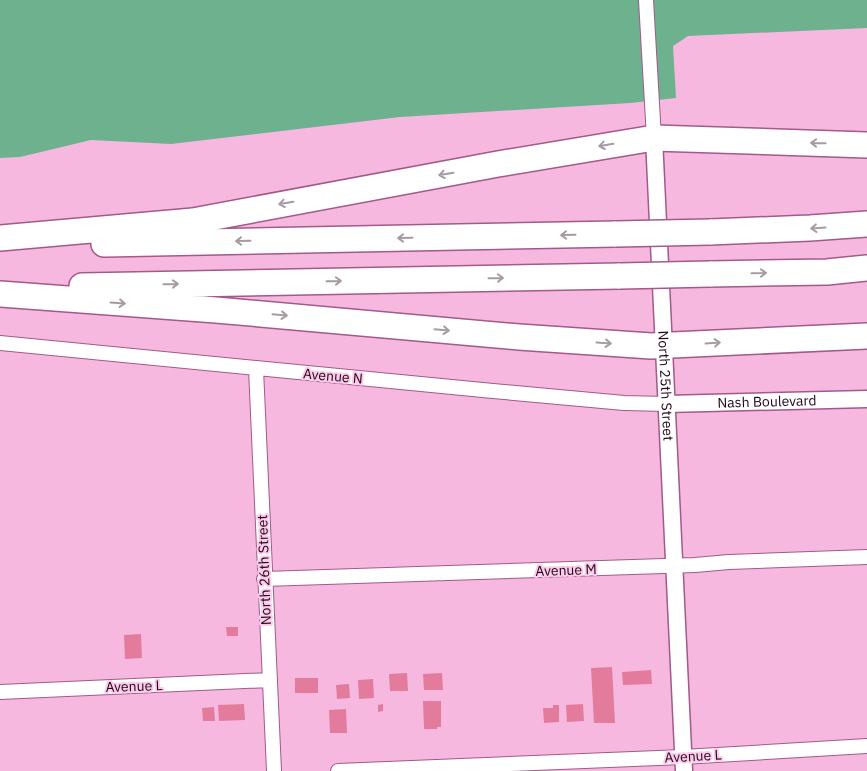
<svg xmlns="http://www.w3.org/2000/svg" width="867" height="771" viewBox="0 0 867 771" font-family="'IBM Plex Sans',sans-serif">
	<style>
		.green { fill: #6eb18f }
		.building { fill: #e37c9c }
		.lines { fill: none; stroke-linecap: round; stroke-linejoin: round }
		.minor-casing { stroke: #a15a89; stroke-width: 16 }
		.tertiary-casing { stroke: #a15a89; stroke-width: 19 }
		.motorway-casing { stroke: #a15a89; stroke-width: 28 }
		.minor { stroke: #fff; stroke-width: 14 }
		.tertiary { stroke: #fff; stroke-width: 16 }
		.motorway { stroke: #fff; stroke-width: 25 }
		.motorway-bridge-casing { stroke: #a15a89; stroke-width: 28; stroke-linecap: butt }
		.motorway-bridge { stroke: #fff; stroke-width: 25 }
		.oneway { stroke: #a69ba3 }
		.labels { text-anchor: middle; stroke-width: 4; stroke-linejoin: round; paint-order: stroke }
		.street-label { font-size: 14px; fill: #200618; stroke: #fbcbe9 }
	</style>
	<rect width="100%" height="100%" fill="#f7b8e0"/>
	<!-- green -->
	<path class="green" d="M0 0H867V28L688 36 673 46 676 98 630 103 400 117 171 144 91 140 20 157 0 158Z"/>
	<!-- building -->
	<path class="building" d="M226 627H238V636H227Z
		M141 634 142 658 125 659 124 635Z
		M612 667 615 723H594L591 668Z
		M651 670 652 684 623 685 622 672Z
		M407 673 408 691H390L389 674Z
		M442 673 443 690H424L423 674Z
		M295 678H318V693H295Z
		M373 679 374 698 359 699 358 680Z
		M349 684 350 698 337 699 336 685Z
		M423 701H441V727H437V729H424Z
		M244 704 245 720 219 721 218 705Z
		M383 704V711L378 712V705Z
		M583 704 584 721 567 722 566 705Z
		M553 705H559V722L544 723 543 708H553Z
		M214 707 215 721H203L202 708Z
		M346 709 347 733H330L329 710Z"/>
	<g class="lines">
		<!-- minor casing -->
		<g class="minor-casing">
			<path id="minor" d="M646 0 654 138
				M0 343 493 391 624 403 667 404
				M256 369 274 771
				M264 579 695 565 729 562 867 557
				M0 692 269 680
				M338 771 683 757 867 746"/>
		</g>
		<!-- tertiary casing -->
		<g class="tertiary-casing">
			<g id="tertiary">
				<path id="s1" d="M654 138 684 771"/>
				<path id="s2" d="M667 404 867 399"/>
			</g>
		</g>
		<!-- motorway casing -->
		<g class="motorway-casing">
			<path id="motorway" d="M710 232 810 228 867 224
				M0 238 193 221 498 164 654 138 867 145
				M104 244 616 234
				M710 274 827 272 867 268
				M82 286 620 276
				M0 294 216 310 519 337 651 346 867 336"/>
		</g>
		<!-- minor -->
		<use href="#minor" class="minor"/>
		<!-- tertiary -->
		<use href="#tertiary" class="tertiary"/>
		<!-- motorway -->
		<use href="#motorway" class="motorway"/>
		<!-- motorway-bridge casing -->
		<g class="motorway-bridge-casing">
			<path id="motorway-bridge" d="M616 234 710 232
				M620 276 710 274"/>
		</g>
		<!-- motorway-bridge -->
		<use href="#motorway-bridge" class="motorway-bridge"/>
	</g>
	<!-- one-way arrows -->
	<defs><path id="oneway-shaft" d="M-6 0H5M1.5-3L5.5 0L1.5 3" fill="none" stroke-width="1.6" stroke-linecap="round" stroke-linejoin="round" transform="scale(1.25)"/></defs>
	<g class="oneway">
		<use href="#oneway-shaft" transform="translate(818 143) rotate(-179)"/>
		<use href="#oneway-shaft" transform="translate(606 145) rotate(171)"/>
		<use href="#oneway-shaft" transform="translate(446 174) rotate(170)"/>
		<use href="#oneway-shaft" transform="translate(286 203) rotate(170)"/>
		<use href="#oneway-shaft" transform="translate(818 228) rotate(176)"/>
		<use href="#oneway-shaft" transform="translate(568 235) rotate(179)"/>
		<use href="#oneway-shaft" transform="translate(405 238) rotate(179)"/>
		<use href="#oneway-shaft" transform="translate(243 241) rotate(179)"/>
		<use href="#oneway-shaft" transform="translate(759 273) rotate(-1)"/>
		<use href="#oneway-shaft" transform="translate(496 278) rotate(-1)"/>
		<use href="#oneway-shaft" transform="translate(334 281) rotate(-1)"/>
		<use href="#oneway-shaft" transform="translate(171 284) rotate(-1)"/>
		<use href="#oneway-shaft" transform="translate(118 303) rotate(4)"/>
		<use href="#oneway-shaft" transform="translate(280 315) rotate(5)"/>
		<use href="#oneway-shaft" transform="translate(442 330) rotate(5)"/>
		<use href="#oneway-shaft" transform="translate(604 343) rotate(4)"/>
		<use href="#oneway-shaft" transform="translate(713 343) rotate(-4)"/>
	</g>
	<g class="labels">
		<!-- street labels -->
		<g class="street-label">
			<text transform="translate(333 376) rotate(5)" y="5">Avenue N</text>
			<text dy="5" stroke="none"><textPath href="#s1" startOffset="248">North 25th Street</textPath></text>
			<text dy="5" stroke="none"><textPath href="#s2" startOffset="100">Nash Boulevard</textPath></text>
			<text transform="translate(264 570) rotate(-92)" y="5">North 26th Street</text>
			<text transform="translate(566 570) rotate(-2)" y="5">Avenue M</text>
			<text transform="translate(134 686) rotate(-2)" y="5">Avenue L</text>
			<text transform="translate(693 756) rotate(-3)" y="5">Avenue L</text>
		</g>
	</g>
</svg>
